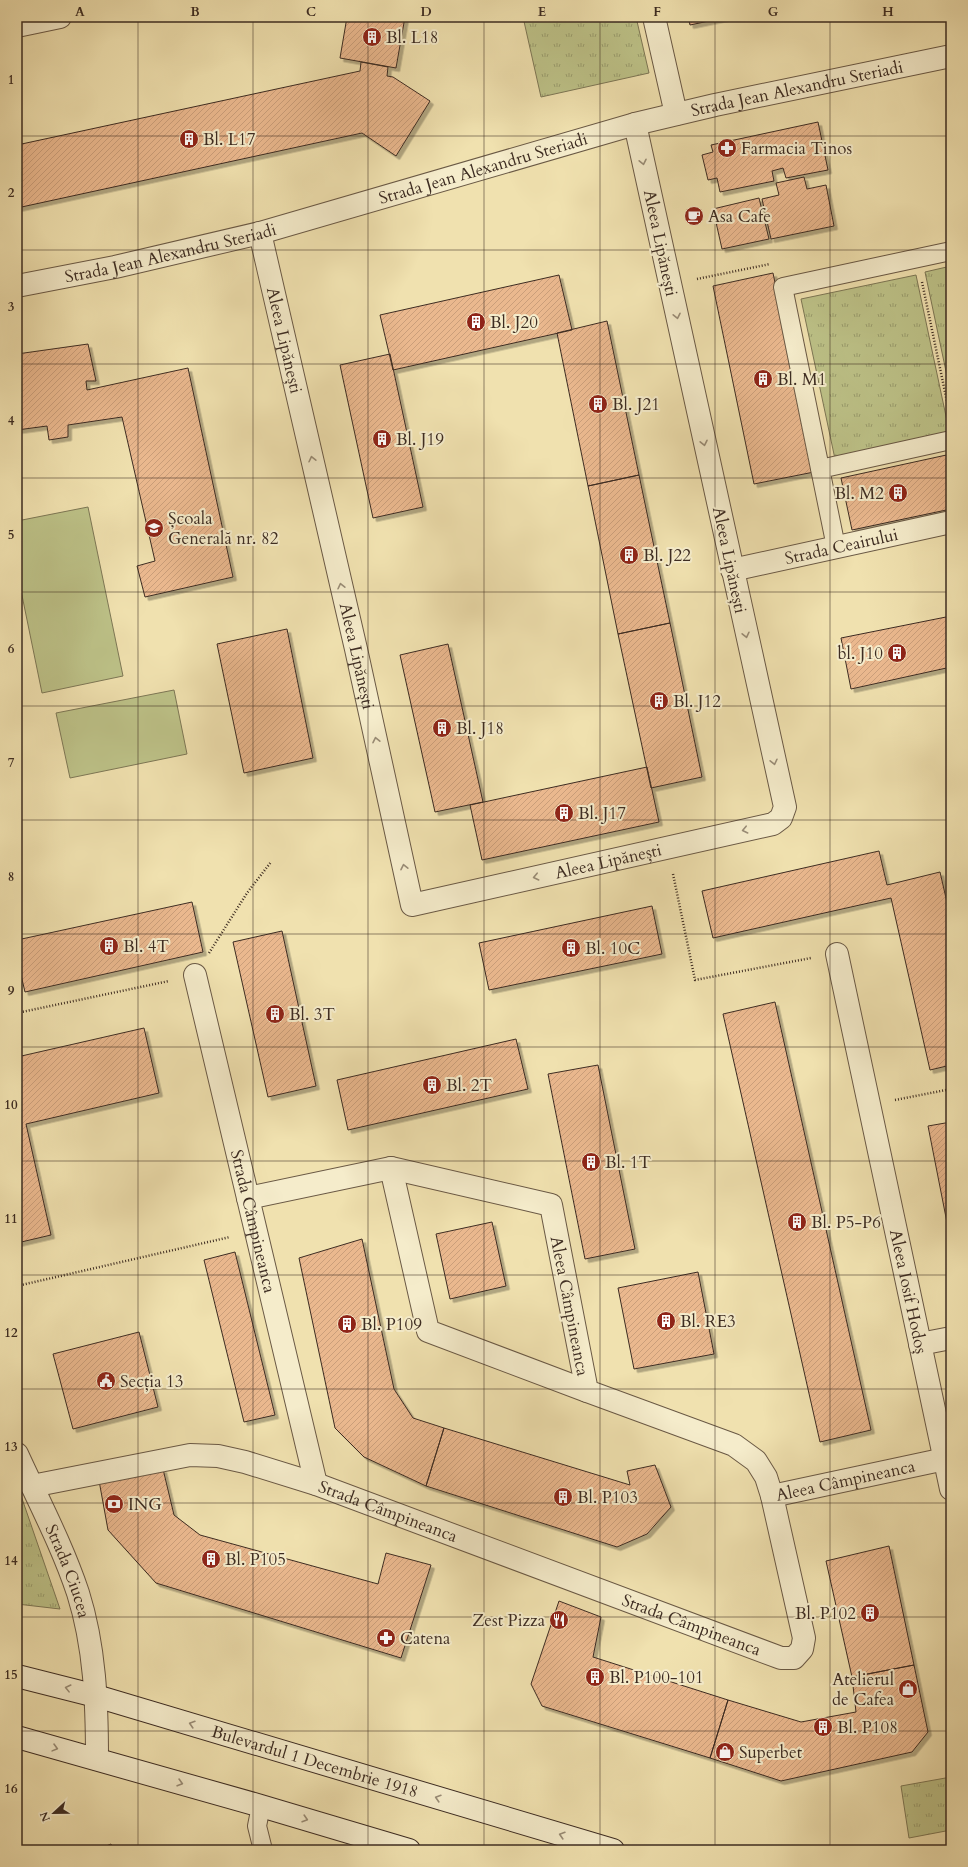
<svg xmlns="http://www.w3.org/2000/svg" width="968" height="1867" viewBox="0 0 968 1867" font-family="Cardo,serif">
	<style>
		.grass { fill: url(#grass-tufts); stroke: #7d7755 }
		.garden { fill: #bdc288; stroke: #7d7755 }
		.building { fill: url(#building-hatch); stroke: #3d2c22; filter: url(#shadow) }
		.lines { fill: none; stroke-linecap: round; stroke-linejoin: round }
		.service-casing { stroke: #6a5945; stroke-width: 20 }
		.minor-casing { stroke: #6a5945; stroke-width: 24 }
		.secondary-casing { stroke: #3d2c22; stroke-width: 24 }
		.path { stroke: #3d2c22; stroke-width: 2.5; stroke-dasharray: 1 2; stroke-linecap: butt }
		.service { stroke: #f5eccb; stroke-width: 18 }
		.minor { stroke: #f5eccb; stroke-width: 22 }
		.secondary { stroke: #f5eccb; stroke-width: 22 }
		.oneway { stroke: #998c76 }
		.grid { fill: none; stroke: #3d2c22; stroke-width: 1; stroke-opacity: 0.55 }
		.labels { text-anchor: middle; stroke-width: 4; stroke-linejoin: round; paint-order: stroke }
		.poi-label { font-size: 17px; fill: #3d2c22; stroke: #f5eccb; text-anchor: start }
		.street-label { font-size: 17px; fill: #3d2c22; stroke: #f5eccb }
		.neatline { fill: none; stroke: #3d2c22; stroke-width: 1.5 }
		.grid-label { font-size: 13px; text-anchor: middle; font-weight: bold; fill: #3d2c22 }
	</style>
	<defs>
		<pattern id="grass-tufts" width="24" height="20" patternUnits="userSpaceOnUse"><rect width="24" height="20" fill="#bdc288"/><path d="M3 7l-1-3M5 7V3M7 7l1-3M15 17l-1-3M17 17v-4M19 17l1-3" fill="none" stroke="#9b9e6f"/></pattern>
		<pattern id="building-hatch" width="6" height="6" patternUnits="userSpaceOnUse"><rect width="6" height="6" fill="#eab88e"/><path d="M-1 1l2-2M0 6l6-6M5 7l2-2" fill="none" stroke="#ca9e7a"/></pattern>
		<filter id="shadow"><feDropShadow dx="3.5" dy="3.5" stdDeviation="0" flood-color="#0004"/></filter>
	</defs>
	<rect width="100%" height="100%" fill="#f0e1af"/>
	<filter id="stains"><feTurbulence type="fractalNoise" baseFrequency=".005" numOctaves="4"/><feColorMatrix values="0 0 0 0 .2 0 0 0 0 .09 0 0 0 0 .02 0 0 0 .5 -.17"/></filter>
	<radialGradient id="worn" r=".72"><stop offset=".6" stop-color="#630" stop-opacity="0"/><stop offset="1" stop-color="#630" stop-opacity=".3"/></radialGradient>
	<!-- grass -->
	<path class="grass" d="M523 17H636L649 73 541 97Z
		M951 266V395L925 272Z
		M916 275 950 435 835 459 801 299Z
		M17 1484 60 1609 17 1604Z
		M951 1777V1830L909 1838 901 1786Z"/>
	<!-- garden -->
	<path class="garden" d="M88 507 123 676 42 693 17 571V521Z
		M174 690 187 754 70 778 56 713Z"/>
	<!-- building -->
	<path class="building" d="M347 17H405L396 68 340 58Z
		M688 17H728L690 25Z
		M361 62 388 67 387 76 393 77 430 101 396 156 362 133 17 208V145L360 71Z
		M818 122 828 170 786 178 783 168 772 171 774 181 720 192 717 178 708 180 702 155 713 152 711 145Z
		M804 177 807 189 826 185 834 226 771 239 762 199 779 195 776 183Z
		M759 198 769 239 722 249 713 209Z
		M773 273 814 472 754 484 713 286Z
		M559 275 572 330 393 370 380 315Z
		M607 321 639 475 588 486 557 333Z
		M88 344 96 381H86L87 390 188 368 233 577 145 597 137 566 155 561 122 417 68 425V437L49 440 47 426 17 430V354Z
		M390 354 423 507 373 518 340 365Z
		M951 454V509L852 530 841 478Z
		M639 475 670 623 618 634 588 486Z
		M951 616V667L851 689 841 638Z
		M670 623 702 777 651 788 618 634Z
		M287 629 313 758 244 773 217 644Z
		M448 644 483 802 435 812 400 655Z
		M647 767 659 822 482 860 470 805Z
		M879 851 887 885 940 872 951 920V1065L930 1070 891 898 713 938 702 891Z
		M192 902 203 952 25 992 17 958V940Z
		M652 906 662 954 489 990 479 943Z
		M282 931 316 1086 268 1097 233 942Z
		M775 1002 871 1430 820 1442 723 1014Z
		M144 1028 159 1093 26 1124 51 1235 17 1243V1057Z
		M516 1039 528 1089 348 1130 337 1080Z
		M598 1065 635 1249 585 1259 548 1074Z
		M951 1122V1243L928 1126Z
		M492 1222 506 1286 450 1299 436 1234Z
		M362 1239 394 1389 413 1418 444 1428 426 1486 364 1457 335 1428 299 1258Z
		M235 1252 275 1415 244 1422 204 1260Z
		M698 1272 714 1354 634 1369 618 1288Z
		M139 1332 158 1407 73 1429 53 1354Z
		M444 1428 630 1485 627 1471 655 1465 671 1507 647 1534 617 1547 426 1486Z
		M163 1469 174 1515 200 1535 378 1584 386 1553 431 1565 401 1658 156 1583 108 1530 98 1475Z
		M889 1546 914 1665 852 1677 826 1561Z
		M559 1601 601 1617 593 1657 728 1700 710 1758 542 1706 531 1684Z
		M914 1665 928 1732 912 1752 781 1781 710 1758 728 1700 801 1722 856 1712 852 1677Z
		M111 1844 114 1850H96Z"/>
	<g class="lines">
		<!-- service casing -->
		<g class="service-casing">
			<path id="service" d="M820 469 951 440
				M836 547 783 287 951 251
				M261 1806 257 1826 263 1850"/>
		</g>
		<!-- minor casing -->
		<g class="minor-casing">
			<g id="minor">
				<path d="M654 17 676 114"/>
				<path d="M17 26 60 17"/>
				<path id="s1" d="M260 233 356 649 412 905 773 824 781 818 785 807 635 124"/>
				<path id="s2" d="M17 286 115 267 260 233 635 124 715 105 951 56"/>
				<path id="s3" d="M732 570 951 522"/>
				<path id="s4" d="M837 954 951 1489"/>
				<path id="s5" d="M195 975 316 1484"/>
				<path d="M391 1168 428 1331 587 1391"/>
				<path d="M920 1344 951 1338"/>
				<path id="s6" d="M17 1454C38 1500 62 1545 78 1593 95 1647 97 1703 97 1759"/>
				<path id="s7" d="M32 1486 190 1455 218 1456 245 1462 316 1484 781 1658H794L802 1649 804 1638 772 1496 766 1477 756 1461 734 1445 587 1391 551 1205 391 1168 248 1198"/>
				<path id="s8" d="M772 1496 945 1459"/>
			</g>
		</g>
		<!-- secondary casing -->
		<g class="secondary-casing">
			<g id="secondary">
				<path id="s9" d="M17 1676 96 1696 613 1850"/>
				<path d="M17 1737 261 1806 409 1850"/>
			</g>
		</g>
		<!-- path -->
		<path class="path" d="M697 279 770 264
			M922 282 950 416
			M673 874 695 980 811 958
			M209 953 247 893 271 862
			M17 1013 169 981
			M895 1100 951 1089
			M17 1286 230 1237"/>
		<!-- service -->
		<use href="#service" class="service"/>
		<!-- minor -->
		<use href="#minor" class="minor"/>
		<!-- secondary -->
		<use href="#secondary" class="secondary"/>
	</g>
	<!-- one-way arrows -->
	<defs><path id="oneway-chevron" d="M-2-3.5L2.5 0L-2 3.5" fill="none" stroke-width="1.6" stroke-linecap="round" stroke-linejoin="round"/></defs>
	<g class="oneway">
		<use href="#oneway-chevron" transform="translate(643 162) rotate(78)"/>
		<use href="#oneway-chevron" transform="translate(677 316) rotate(78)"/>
		<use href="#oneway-chevron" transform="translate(704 443) rotate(78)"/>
		<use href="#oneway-chevron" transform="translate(312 459) rotate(-103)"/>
		<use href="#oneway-chevron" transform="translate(341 586) rotate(-103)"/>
		<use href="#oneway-chevron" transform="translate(746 635) rotate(77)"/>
		<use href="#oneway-chevron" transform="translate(376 740) rotate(-102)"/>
		<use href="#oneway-chevron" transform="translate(774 762) rotate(77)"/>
		<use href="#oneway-chevron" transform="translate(745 830) rotate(167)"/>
		<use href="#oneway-chevron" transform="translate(404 867) rotate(-102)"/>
		<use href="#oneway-chevron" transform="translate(536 877) rotate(167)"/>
		<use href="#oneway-chevron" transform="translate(68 1688) rotate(-166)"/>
		<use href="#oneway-chevron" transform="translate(192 1724) rotate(-163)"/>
		<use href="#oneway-chevron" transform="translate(55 1748) rotate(15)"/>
		<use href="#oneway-chevron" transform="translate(180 1783) rotate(16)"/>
		<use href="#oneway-chevron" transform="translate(438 1798) rotate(-163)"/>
		<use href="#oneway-chevron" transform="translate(305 1819) rotate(17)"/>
		<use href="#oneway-chevron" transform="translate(562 1835) rotate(-163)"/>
	</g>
	<!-- grid -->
	<path class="grid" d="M138 17V1850M253 17V1850M368 17V1850M484 17V1850M600 17V1850M715 17V1850M830 17V1850M17 136H951M17 250H951M17 364H951M17 478H951M17 592H951M17 706H951M17 820H951M17 934H951M17 1047H951M17 1161H951M17 1275H951M17 1389H951M17 1503H951M17 1617H951M17 1731H951"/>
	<!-- icons -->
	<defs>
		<g id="building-disc" transform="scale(1)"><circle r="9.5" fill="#8f2418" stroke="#f5eccb"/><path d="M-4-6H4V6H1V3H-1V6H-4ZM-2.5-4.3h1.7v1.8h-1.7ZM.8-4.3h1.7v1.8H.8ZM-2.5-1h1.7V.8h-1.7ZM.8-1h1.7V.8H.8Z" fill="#fff"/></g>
		<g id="pharmacy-disc" transform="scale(1)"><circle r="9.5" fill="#8f2418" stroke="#f5eccb"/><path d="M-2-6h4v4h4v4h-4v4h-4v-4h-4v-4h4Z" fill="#fff"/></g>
		<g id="cafe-disc" transform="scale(1)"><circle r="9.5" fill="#8f2418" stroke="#f5eccb"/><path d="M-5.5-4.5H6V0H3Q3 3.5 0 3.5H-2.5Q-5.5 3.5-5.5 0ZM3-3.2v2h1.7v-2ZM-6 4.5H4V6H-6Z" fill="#fff"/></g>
		<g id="school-disc" transform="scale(1)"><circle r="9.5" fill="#8f2418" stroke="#f5eccb"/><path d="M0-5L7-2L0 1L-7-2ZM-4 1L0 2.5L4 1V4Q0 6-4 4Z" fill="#fff"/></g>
		<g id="civic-disc" transform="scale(1)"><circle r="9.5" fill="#8f2418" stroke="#f5eccb"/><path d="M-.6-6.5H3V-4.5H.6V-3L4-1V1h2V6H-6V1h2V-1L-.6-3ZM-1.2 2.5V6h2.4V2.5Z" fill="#fff"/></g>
		<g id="bank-disc" transform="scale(1)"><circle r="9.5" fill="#8f2418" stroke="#f5eccb"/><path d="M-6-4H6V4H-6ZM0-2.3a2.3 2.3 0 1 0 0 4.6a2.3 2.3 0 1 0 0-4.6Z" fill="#fff"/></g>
		<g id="restaurant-disc" transform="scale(1)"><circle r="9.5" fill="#8f2418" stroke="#f5eccb"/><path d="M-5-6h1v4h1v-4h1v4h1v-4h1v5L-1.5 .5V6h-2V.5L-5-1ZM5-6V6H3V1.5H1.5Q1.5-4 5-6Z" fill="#fff"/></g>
		<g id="shop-disc" transform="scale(1)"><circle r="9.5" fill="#8f2418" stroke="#f5eccb"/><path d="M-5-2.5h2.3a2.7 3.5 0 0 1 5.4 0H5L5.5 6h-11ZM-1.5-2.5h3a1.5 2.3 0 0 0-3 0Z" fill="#fff"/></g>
	</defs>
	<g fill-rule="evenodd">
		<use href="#building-disc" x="372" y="37"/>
		<use href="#building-disc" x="189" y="139"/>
		<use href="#pharmacy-disc" x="727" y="148"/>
		<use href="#cafe-disc" x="694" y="216"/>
		<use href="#building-disc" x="476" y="322"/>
		<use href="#building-disc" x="763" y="379"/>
		<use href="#building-disc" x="598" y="404"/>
		<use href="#building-disc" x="382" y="439"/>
		<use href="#building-disc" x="898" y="493"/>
		<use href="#school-disc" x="154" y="528"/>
		<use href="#building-disc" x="629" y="555"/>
		<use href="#building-disc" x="897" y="653"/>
		<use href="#building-disc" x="659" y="701"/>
		<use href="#building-disc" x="442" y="728"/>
		<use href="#building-disc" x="564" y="813"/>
		<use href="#building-disc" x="109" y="946"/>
		<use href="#building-disc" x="571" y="948"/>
		<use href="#building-disc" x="275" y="1014"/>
		<use href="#building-disc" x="432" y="1085"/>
		<use href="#building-disc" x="591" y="1162"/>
		<use href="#building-disc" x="797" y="1222"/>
		<use href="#building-disc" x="666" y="1321"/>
		<use href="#building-disc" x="347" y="1324"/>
		<use href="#civic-disc" x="106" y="1381"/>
		<use href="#building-disc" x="563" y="1497"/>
		<use href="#bank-disc" x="114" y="1504"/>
		<use href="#building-disc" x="211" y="1559"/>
		<use href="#building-disc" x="870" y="1613"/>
		<use href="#restaurant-disc" x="559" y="1620"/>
		<use href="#pharmacy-disc" x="386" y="1638"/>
		<use href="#building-disc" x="595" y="1677"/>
		<use href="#shop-disc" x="908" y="1689"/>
		<use href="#building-disc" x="823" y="1727"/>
		<use href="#shop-disc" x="725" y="1752"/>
	</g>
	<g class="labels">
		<!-- poi labels -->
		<g class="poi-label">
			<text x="386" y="43">Bl. L18</text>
			<text x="203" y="145">Bl. L17</text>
			<text x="741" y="154">Farmacia Tinos</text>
			<text x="708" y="222">Asa Cafe</text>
			<text x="490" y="328">Bl. J20</text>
			<text x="777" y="385">Bl. M1</text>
			<text x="612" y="410">Bl. J21</text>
			<text x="396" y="445">Bl. J19</text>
			<text x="884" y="499" text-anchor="end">Bl. M2</text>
			<text x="168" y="524">Școala<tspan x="168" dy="20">Generală nr. 82</tspan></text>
			<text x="643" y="561">Bl. J22</text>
			<text x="883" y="659" text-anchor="end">bl. J10</text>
			<text x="673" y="707">Bl. J12</text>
			<text x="456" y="734">Bl. J18</text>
			<text x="578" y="819">Bl. J17</text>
			<text x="123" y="952">Bl. 4T</text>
			<text x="585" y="954">Bl. 10C</text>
			<text x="289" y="1020">Bl. 3T</text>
			<text x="446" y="1091">Bl. 2T</text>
			<text x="605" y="1168">Bl. 1T</text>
			<text x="811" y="1228">Bl. P5-P6</text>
			<text x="680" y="1327">Bl. RE3</text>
			<text x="361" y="1330">Bl. P109</text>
			<text x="120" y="1387">Secția 13</text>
			<text x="577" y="1503">Bl. P103</text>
			<text x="128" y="1510">ING</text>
			<text x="225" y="1565">Bl. P105</text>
			<text x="856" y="1619" text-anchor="end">Bl. P102</text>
			<text x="545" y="1626" text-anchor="end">Zest Pizza</text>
			<text x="400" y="1644">Catena</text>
			<text x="609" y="1683">Bl. P100-101</text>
			<text x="894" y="1685" text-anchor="end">Atelierul<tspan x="894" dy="20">de Cafea</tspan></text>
			<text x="837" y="1733">Bl. P108</text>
			<text x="739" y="1758">Superbet</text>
		</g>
		<!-- street labels -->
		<g class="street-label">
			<text dy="6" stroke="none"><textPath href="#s2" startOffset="805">Strada Jean Alexandru Steriadi</textPath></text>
			<text dy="6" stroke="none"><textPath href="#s2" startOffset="481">Strada Jean Alexandru Steriadi</textPath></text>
			<text transform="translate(661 243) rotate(78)" y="6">Aleea Lipănești</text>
			<text dy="6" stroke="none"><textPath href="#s2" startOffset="157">Strada Jean Alexandru Steriadi</textPath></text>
			<text dy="6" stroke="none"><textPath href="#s1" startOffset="110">Aleea Lipănești</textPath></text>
			<text dy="6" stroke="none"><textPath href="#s3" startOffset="112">Strada Ceairului</textPath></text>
			<text transform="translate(730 560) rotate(78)" y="6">Aleea Lipănești</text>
			<text dy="6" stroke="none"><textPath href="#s1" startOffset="434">Aleea Lipănești</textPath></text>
			<text dy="6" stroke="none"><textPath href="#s1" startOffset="890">Aleea Lipănești</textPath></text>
			<text dy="6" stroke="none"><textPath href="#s5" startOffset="253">Strada Câmpineanca</textPath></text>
			<text dy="6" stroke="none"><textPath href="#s4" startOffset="345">Aleea Iosif Hodoș</textPath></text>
			<text transform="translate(570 1306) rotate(79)" y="6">Aleea Câmpineanca</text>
			<text dy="6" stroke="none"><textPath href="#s8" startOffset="75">Aleea Câmpineanca</textPath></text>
			<text dy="6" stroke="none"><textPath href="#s7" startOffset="368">Strada Câmpineanca</textPath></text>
			<text dy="6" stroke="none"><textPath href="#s6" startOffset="128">Strada Ciucea</textPath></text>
			<text dy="6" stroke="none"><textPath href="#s7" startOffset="692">Strada Câmpineanca</textPath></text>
			<text dy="6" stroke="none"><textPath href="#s9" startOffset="310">Bulevardul 1 Decembrie 1918</textPath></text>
		</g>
	</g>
	<!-- margin -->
	<rect width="968" height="1867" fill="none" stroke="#f0e1af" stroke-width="44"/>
	<!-- north arrow -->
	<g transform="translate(54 1813) rotate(248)" stroke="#f5eccb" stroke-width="3" paint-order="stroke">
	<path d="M0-3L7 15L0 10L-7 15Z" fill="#3d2c22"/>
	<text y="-6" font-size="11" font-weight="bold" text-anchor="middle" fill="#3d2c22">N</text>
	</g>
	<rect x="22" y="22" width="924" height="1823" class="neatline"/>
	<g class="grid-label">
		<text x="80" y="16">A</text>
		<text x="195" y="16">B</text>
		<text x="311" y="16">C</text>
		<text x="426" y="16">D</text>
		<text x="542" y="16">E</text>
		<text x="657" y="16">F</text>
		<text x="773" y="16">G</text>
		<text x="888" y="16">H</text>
		<text x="11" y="84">1</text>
		<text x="11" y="197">2</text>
		<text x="11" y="311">3</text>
		<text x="11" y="425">4</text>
		<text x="11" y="539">5</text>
		<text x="11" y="653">6</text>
		<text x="11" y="767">7</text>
		<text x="11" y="881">8</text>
		<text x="11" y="995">9</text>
		<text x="11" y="1109">10</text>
		<text x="11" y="1223">11</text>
		<text x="11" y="1337">12</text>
		<text x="11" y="1451">13</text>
		<text x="11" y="1565">14</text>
		<text x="11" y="1679">15</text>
		<text x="11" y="1793">16</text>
	</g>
	<rect width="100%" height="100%" filter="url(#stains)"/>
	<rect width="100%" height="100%" fill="url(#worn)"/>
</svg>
